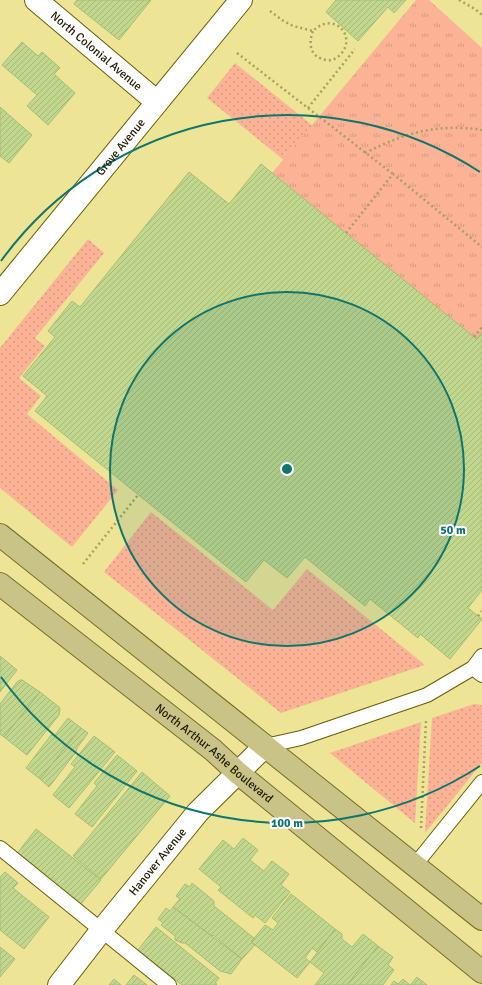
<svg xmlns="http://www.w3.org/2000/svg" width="482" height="985" viewBox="0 0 482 985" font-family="Signika,sans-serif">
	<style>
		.grass { fill: url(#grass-dots) }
		.park { fill: url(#park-tufts) }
		.building { fill: url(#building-hatch); stroke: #a8bd75 }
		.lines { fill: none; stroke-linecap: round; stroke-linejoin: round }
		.lane-casing { stroke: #685e03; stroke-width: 16 }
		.street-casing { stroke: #685e03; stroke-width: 24 }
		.secondary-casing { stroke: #685e03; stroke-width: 24 }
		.primary-casing { stroke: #776e25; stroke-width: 24 }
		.path { stroke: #a7a063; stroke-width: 2.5; stroke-dasharray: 2 3; stroke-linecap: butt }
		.lane { stroke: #fff; stroke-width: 14 }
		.street { stroke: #fff; stroke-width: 22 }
		.secondary { stroke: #fff; stroke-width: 22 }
		.primary { stroke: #cac388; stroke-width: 22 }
		.ring { fill: none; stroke: #0f766e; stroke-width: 2 }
		.labels { text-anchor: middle; stroke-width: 4; stroke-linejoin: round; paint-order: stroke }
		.street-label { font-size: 12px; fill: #1e1a00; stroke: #fff }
		.centre { fill: #0f766e; stroke: #fff; stroke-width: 2 }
		.ring-label { font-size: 12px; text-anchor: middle; font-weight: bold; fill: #0f766e; stroke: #fff; stroke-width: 4; stroke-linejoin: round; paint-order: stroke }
	</style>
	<defs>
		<pattern id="grass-dots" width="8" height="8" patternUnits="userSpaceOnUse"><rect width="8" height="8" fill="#fbb295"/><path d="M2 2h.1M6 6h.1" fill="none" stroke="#d7987f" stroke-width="1.8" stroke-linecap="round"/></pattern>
		<pattern id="park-tufts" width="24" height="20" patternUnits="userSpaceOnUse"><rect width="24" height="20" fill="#fbb295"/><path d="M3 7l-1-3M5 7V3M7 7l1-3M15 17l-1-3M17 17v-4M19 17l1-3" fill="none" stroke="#d7987f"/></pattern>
		<pattern id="building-hatch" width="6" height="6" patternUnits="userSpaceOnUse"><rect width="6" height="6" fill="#c1d78e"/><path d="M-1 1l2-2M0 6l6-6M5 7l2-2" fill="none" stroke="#a5b879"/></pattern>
	</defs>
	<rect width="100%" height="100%" fill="#ede496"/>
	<!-- grass -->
	<path class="grass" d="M235 63 381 181 353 216 207 98Z
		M88 239 104 253 35 338 45 346 19 378 41 396 27 414 118 490 72 547 0 488V348Z
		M151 512 273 610 307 569 425 665 281 713 104 572Z
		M474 704 482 705V763L425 833 432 718Z
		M421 722 415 823 330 753Z"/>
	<!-- park -->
	<path class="park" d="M416 0H429L482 48V332L476 339 272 173Z"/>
	<!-- building -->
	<path class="building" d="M77 0H151L119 40 74 4Z
		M336 0H406L394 13 388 7 358 41 326 12Z
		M22 42 38 56 42 52 60 68 54 74 75 93 48 125 27 106 37 95 2 65Z
		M0 107 32 135 9 163 0 156Z
		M261 164 474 337 476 339 482 332V590L468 608 482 619 450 659 420 634 418 638 370 599 365 606 305 557 287 578 264 560 246 582 35 411 47 396 23 376 55 337 48 331 72 301 80 307 189 172 229 204Z
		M0 656 17 670 0 692Z
		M20 680H22L40 692 4 737 0 734V704L17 682Z
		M40 692 59 707 60 709 59 715 27 755 4 737Z
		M68 718 81 728 40 779 26 768 51 735H55Z
		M81 728 88 733 77 748 76 752 49 787 40 779Z
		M94 736 115 752 69 808 53 795 75 767 71 764Z
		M117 755 137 771 92 827 75 814 97 786 94 783Z
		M142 772 170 796 101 879 73 856Z
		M36 829 101 880 80 905 16 855Z
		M243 838 258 850 250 860 264 871 272 861 289 874 281 885 290 892 265 923 255 915 253 918 218 890 221 887 199 869 223 840 234 849Z
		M5 872 18 883 13 888 49 917 24 949 0 930V877Z
		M192 883 214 901V906L254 938 251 942 255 945 242 959 213 935 212 936 173 907 180 899 176 896 185 884 190 887Z
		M291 894 335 929 317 952 312 948 305 958 310 962 297 978 251 942 265 925 273 930 278 923 272 918Z
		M173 907 242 959 231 974 220 971 185 943H182L175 940V936L161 925 163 923 158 919 166 908 170 911Z
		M156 927 219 978 215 983 217 984 216 985H182L138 950Z
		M335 929 342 934V939L352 947 363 934 378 946 347 985H315L324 973 310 962Z
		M378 946 393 957 388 965 394 970 383 985H347Z
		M0 947 15 959 0 977Z
		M134 975 147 985H126Z
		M417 977 427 985H410Z
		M114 979 121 985H109Z
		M403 979 410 985H391L394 981 398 984Z"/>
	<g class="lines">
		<!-- lane casing -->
		<g class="lane-casing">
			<path id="lane" d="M482 656 473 668 482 675
				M265 746 301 738 427 695 473 668
				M0 848 169 985
				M415 865 482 782"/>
		</g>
		<!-- street casing -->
		<g class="street-casing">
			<g id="street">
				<path id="s1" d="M36 0 157 102"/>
				<path id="s2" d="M59 985 101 931 198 812 265 746"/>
			</g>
		</g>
		<!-- secondary casing -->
		<g class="secondary-casing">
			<g id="secondary">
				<path id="s3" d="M0 294 241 0"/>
			</g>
		</g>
		<!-- primary casing -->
		<g class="primary-casing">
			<g id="primary">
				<path d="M0 535 482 919"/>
				<path id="s4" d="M0 584 213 750 238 773 482 972"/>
			</g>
		</g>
		<!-- path -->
		<path class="path" d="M459 0 475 9 482 15
			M270 11 282 20 293 26 313 31C334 10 358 37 340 55 336 59 331 61 326 60 310 57 308 44 313 31
			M237 53 393 174
			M308 108 355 49
			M365 153C405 133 437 123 482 130
			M346 233 393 174 482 247
			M474 337 482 327
			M83 564 138 495
			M478 616 482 611
			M421 828 426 720"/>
		<!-- lane -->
		<use href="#lane" class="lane"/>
		<!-- street -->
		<use href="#street" class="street"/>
		<!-- secondary -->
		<use href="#secondary" class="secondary"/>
		<!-- primary -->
		<use href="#primary" class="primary"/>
	</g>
	<!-- distance rings -->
	<circle cx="287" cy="469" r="177" fill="#0f766e" fill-opacity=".12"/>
	<g class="ring">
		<circle cx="287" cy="469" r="177"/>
		<path d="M480 766A354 354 0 0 1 1 677M1 261A354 354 0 0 1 480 172"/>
	</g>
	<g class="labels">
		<!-- street labels -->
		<g class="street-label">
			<text dy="4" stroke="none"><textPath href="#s1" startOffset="79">North Colonial Avenue</textPath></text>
			<text dy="4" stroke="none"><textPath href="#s3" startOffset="190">Grove Avenue</textPath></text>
			<text dy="4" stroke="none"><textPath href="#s4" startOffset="273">North Arthur Ashe Boulevard</textPath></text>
			<text dy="4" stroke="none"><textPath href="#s2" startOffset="158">Hanover Avenue</textPath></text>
		</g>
	</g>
	<circle cx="287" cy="469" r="6" class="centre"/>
	<g class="ring-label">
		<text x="453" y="534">50 m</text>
		<text x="287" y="827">100 m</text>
	</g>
</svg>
